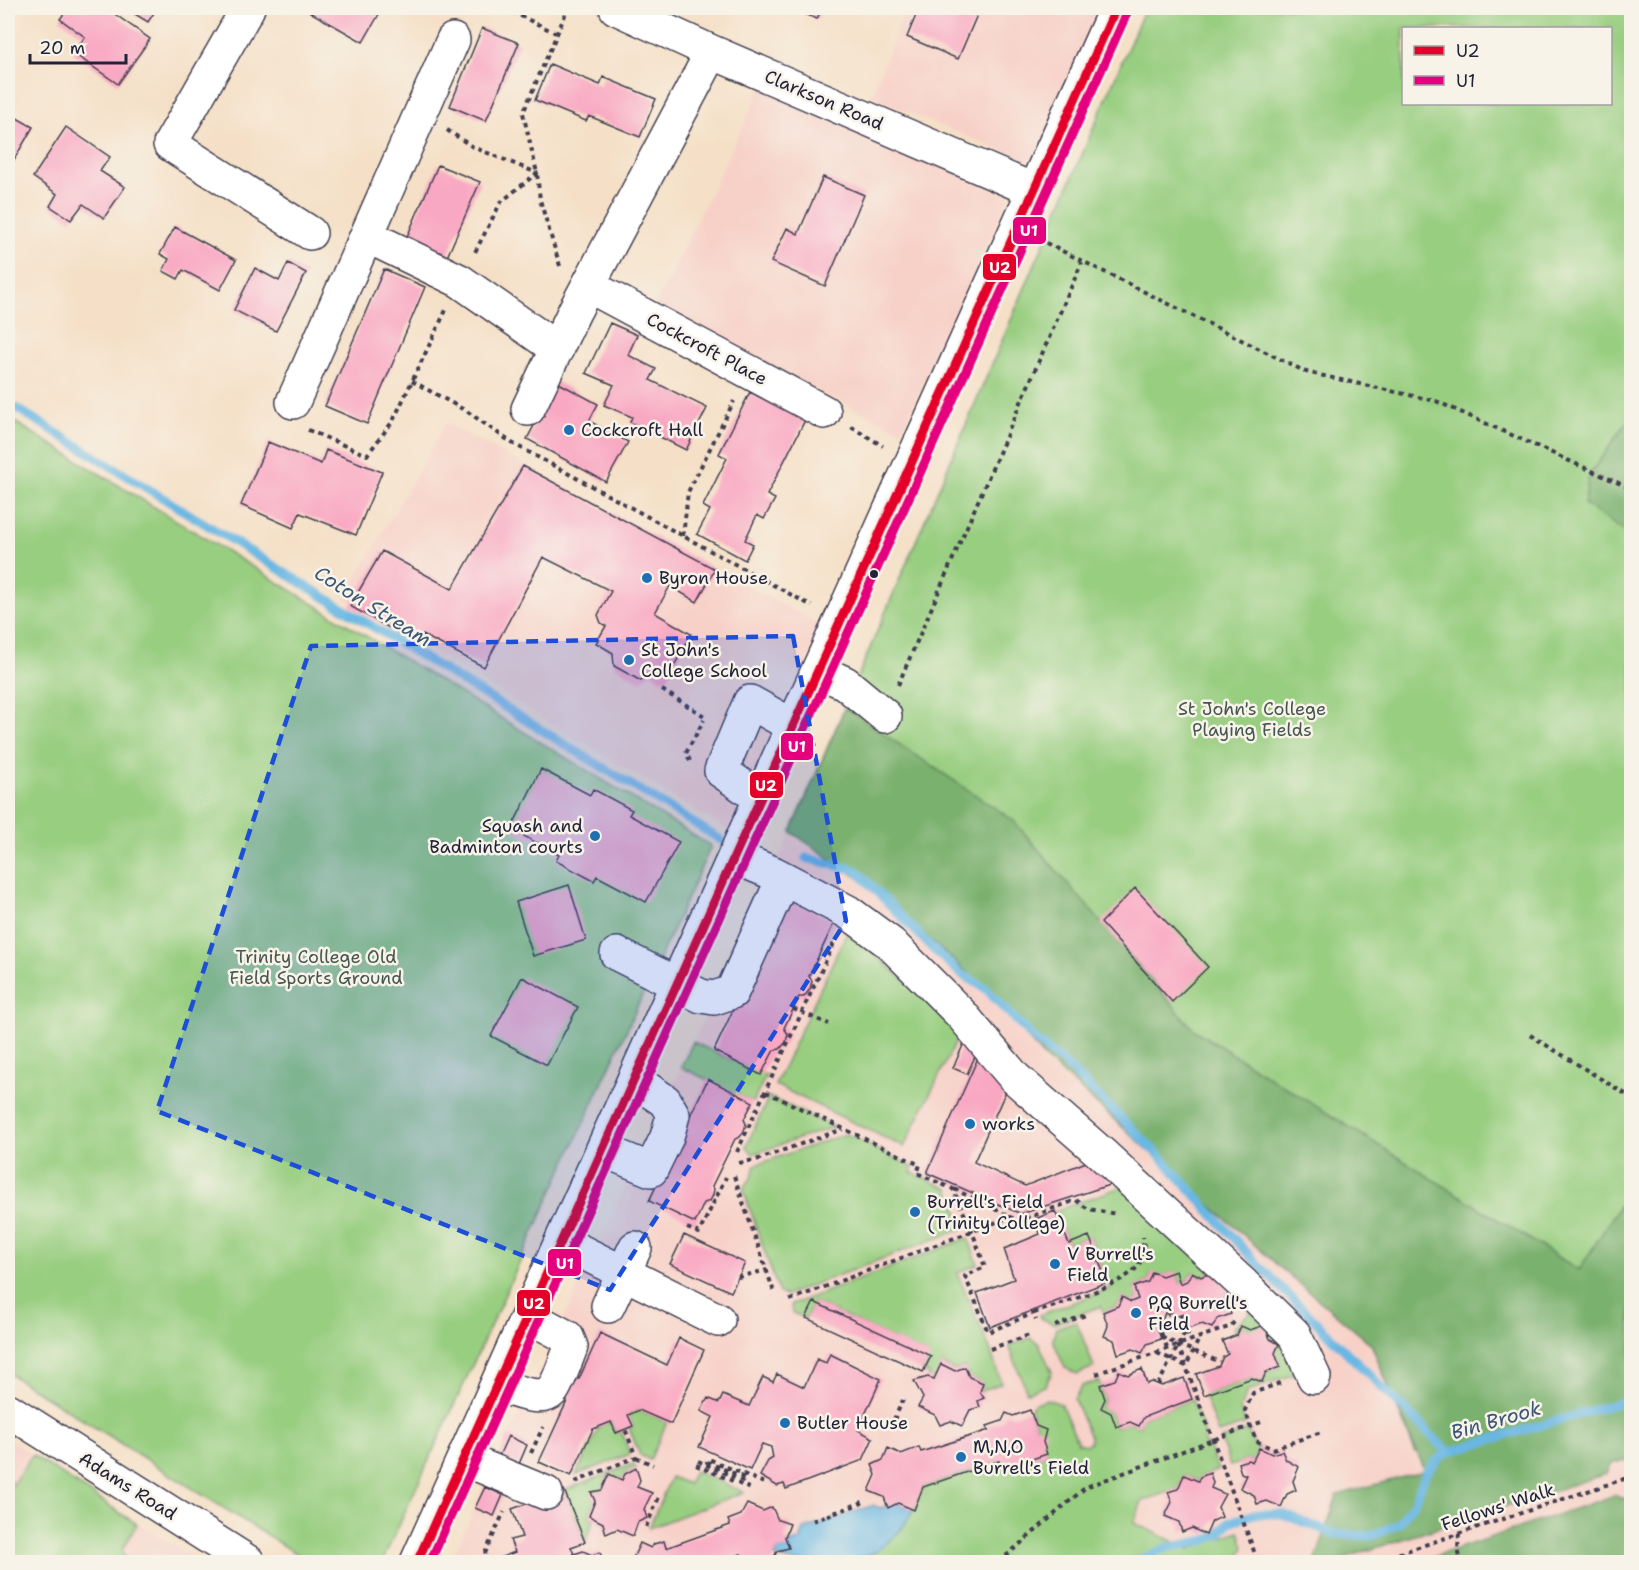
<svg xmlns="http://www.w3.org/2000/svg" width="1639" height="1570" viewBox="0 0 1639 1570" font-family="'Shantell Sans',sans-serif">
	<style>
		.built { fill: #f7d1c8 }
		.green { fill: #98ce80; stroke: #5d785e; stroke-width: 1.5; fill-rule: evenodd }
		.forest { fill: #7ab16e; stroke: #4e6a54; stroke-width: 1.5 }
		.water { fill: #69b7e3; stroke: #466c8f; stroke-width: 1.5 }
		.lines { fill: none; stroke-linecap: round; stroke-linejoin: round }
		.stream { stroke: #69b7e3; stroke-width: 9 }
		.building { fill: #f9a8c3 }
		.minor-casing { stroke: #423e50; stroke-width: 36 }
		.path { stroke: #423e50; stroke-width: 4; stroke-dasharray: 4.5 4.5; stroke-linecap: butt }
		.minor { stroke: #fff; stroke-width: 33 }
		.bus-1-casing { stroke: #f7f3e8; stroke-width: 14 }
		.bus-2-casing { stroke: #f7f3e8; stroke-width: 14 }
		.bus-1 { stroke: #e4002b; stroke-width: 9 }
		.bus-2 { stroke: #e5007d; stroke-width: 9 }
		.marked { fill: #1d4ed8; fill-opacity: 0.2; stroke: #1d4ed8; stroke-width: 4.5; stroke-dasharray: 12 8; stroke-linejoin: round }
		.poi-dot { fill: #1f6fb2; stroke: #f7f3e8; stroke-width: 2 }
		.bus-dot { fill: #22223b; stroke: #f7f3e8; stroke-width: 2 }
		.labels { text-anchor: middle; stroke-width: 5; stroke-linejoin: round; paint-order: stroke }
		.street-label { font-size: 18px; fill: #22223b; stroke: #f7f3e8 }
		.poi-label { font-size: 18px; fill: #22223b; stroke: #f7f3e8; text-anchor: start }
		.park-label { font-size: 18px; fill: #455650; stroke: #f7f3e8 }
		.water-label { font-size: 20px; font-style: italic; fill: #3b5676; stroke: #f7f3e8 }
		.line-badge { stroke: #f7f3e8; stroke-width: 2 }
		.badge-label { font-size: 16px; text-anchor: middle; font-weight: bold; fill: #fff }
	</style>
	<rect width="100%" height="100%" fill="#f7f3e8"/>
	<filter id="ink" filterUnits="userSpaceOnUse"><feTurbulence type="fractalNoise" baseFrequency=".0167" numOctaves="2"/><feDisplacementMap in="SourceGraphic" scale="12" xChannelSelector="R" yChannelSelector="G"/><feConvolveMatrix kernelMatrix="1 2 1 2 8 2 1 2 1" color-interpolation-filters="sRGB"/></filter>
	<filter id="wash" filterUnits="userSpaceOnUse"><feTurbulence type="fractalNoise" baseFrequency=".008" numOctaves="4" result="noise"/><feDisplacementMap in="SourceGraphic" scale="24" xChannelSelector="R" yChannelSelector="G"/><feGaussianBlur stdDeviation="1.35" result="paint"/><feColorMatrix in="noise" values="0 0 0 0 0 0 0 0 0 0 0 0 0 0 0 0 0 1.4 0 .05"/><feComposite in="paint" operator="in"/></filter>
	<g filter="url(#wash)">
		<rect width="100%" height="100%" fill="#f5e0c7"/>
		<!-- built -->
		<path class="built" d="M905 8H1108L1038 166 871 97Z
			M763 84 1010 195 902 431 825 394 655 306Z
			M446 423 824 627 735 835 345 598Z
			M790 835 864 882 985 988 1043 1056 1275 1263 1371 1344 1631 1414V1562H450Z
			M8 1439 125 1516 202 1562H8Z"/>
		<!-- green -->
		<path class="green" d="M1145 8H1631V1393L1415 1452 1371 1343 1275 1263 1043 1056 996 1001 868 880 791 832ZM1404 28H1610V104H1404Z
			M8 418 711 846 382 1562H310L8 1373Z
			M848 930 912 987 959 1035 904 1147 775 1085Z
			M693 1042 766 1076 753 1102 681 1067Z
			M769 1097 834 1127 753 1154 746 1146Z
			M846 1134 913 1167 911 1172 949 1189 964 1228 786 1295 779 1293 743 1189 752 1177 755 1165Z
			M1124 1186 1215 1271 1201 1277 1192 1272 1187 1281 1180 1284 1176 1272 1162 1276 1152 1273 1148 1282 1134 1287 1138 1299 1131 1302 1122 1297 1118 1306 1103 1312 1101 1306 1054 1324 1040 1318 1039 1315 1110 1289 1089 1236 1069 1244 1055 1211Z
			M968 1238 978 1264 957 1273 990 1349 1001 1383 980 1392 983 1383 969 1377 965 1367 955 1371 942 1364 934 1379 928 1377 929 1374 923 1372 930 1356 814 1302 806 1318 792 1313 791 1305Z
			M1256 1307 1300 1372 1248 1391 1240 1408 1246 1424 1218 1433 1204 1395 1252 1378 1261 1382 1266 1372 1280 1367 1275 1353 1279 1344 1241 1326 1237 1335 1234 1327Z
			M1076 1321 1094 1367 1077 1374 1065 1368 1053 1340 1056 1328Z
			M1030 1338 1039 1344 1052 1372 1045 1386 1027 1392 1009 1346Z
			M1099 1381 1105 1399 1101 1408 1111 1413 1116 1427 1130 1422 1139 1426 1144 1417 1192 1399 1206 1437 1203 1439 1205 1445H1208L1218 1470 1200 1477 1198 1481 1184 1475 1178 1489 1142 1501 1134 1523 1189 1549 1239 1531 1244 1547 1237 1562H851L877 1551 914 1510 923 1487 999 1461 1003 1469 1019 1464 1026 1467 1029 1460 1047 1454 1030 1410 1033 1404 1047 1399 1061 1404 1078 1443 1086 1445 1090 1442V1437L1074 1399 1082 1386Z
			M639 1410 667 1422 650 1460 640 1455 629 1428 633 1426 628 1415Z
			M611 1422 615 1433 621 1431 630 1454 576 1475 600 1426Z
			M1248 1430 1254 1445 1259 1448 1252 1462 1248 1460 1230 1466 1221 1440Z
			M32 1455 137 1524 122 1550 127 1562H8V1491Z
			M634 1464 636 1468 625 1474 622 1480 609 1474 602 1490 592 1492 595 1501 589 1516 594 1519 585 1542 564 1490Z
			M694 1471 744 1492 649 1528 671 1477 688 1484Z"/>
		<!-- forest -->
		<path class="forest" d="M1626 423H1632L1631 536 1584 504 1589 475Z
			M845 708 1013 820 1194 1030 1579 1270 1631 1187V1463L1625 1460 1611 1464 1606 1474 1332 1562H1315L1337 1495 1425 1471 1371 1344 1275 1263 1043 1056 985 988 864 882 791 832Z
			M1615 1495 1622 1499 1631 1496V1562H1418Z"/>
		<!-- water -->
		<path class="water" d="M898 1503 914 1510 900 1531 877 1551 851 1562H795L775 1557 777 1551 788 1548 787 1544 800 1541 804 1529 874 1505 879 1508Z"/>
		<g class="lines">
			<!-- stream -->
			<path class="stream" d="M8 403 721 840
				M806 858 856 870 934 950 961 974 985 988 1036 1041 1064 1063 1160 1156 1261 1268 1448 1452
				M1134 1562 1166 1548 1207 1540 1218 1535 1230 1522 1254 1514H1282L1335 1534 1371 1536 1399 1524 1414 1502 1426 1473 1436 1461 1448 1452 1632 1399"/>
		</g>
		<g id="blocks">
			<!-- building -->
			<path class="building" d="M68 8H106L150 39 118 84 73 53 85 37 60 19Z
				M125 8H157L148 22Z
				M313 8H379L382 9 363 42 310 12Z
				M790 8H822L817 19Z
				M919 8H980L958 59 907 37Z
				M482 28 519 43 486 121 450 106Z
				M550 64 600 85 603 77 656 99 640 137 589 116 586 121 535 100Z
				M8 113 33 127 8 170Z
				M66 127 110 157 100 171 125 187 104 218 83 204 71 220 50 206 57 194 33 177Z
				M438 165 480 182 447 257 406 239Z
				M823 177 864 195 825 286 771 262 787 228 798 234Z
				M175 227 236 260 220 290 183 270 178 279 163 271 169 259 160 254Z
				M288 263 306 273 276 331 234 310 255 268 279 281Z
				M384 269 425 287 367 424 325 406Z
				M610 323 637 335 628 355 656 369 650 380 707 408 686 450 630 422 632 417 604 405 614 385 586 373Z
				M557 382 598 404 589 421 628 442 606 482 527 439Z
				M750 392 805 420 767 495 775 499 764 519 757 515 745 540 753 544 745 560 697 534 710 510 703 506 727 458 719 454Z
				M268 442 321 464 326 450 382 472 356 535 300 513 293 528 241 505Z
				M523 466 715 569 697 602 670 586 655 613 691 634 666 681 650 673 641 681 614 666 613 653 596 643 606 626 601 623 598 615 611 591 543 557 484 667 423 635 418 644 350 606 382 551 452 589Z
				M541 769 590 795 593 789 632 810 629 815 679 842 646 902 597 876 594 881 556 861 559 855 511 829Z
				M569 885 586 940 533 956 516 902Z
				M1135 888 1208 967 1172 1002 1101 923Z
				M785 898 835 921 809 976 812 981 810 989 804 997H799L784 1028 788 1034 786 1042 780 1049 774 1050 761 1075 714 1051Z
				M522 977 578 1007 547 1065 491 1036Z
				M964 1043 978 1050 967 1074 953 1068Z
				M981 1051 1006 1091 974 1162 1025 1186 1099 1157 1109 1185 1021 1214 927 1173Z
				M708 1079 753 1102 744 1119 746 1124 744 1131 740 1137 735 1139 712 1186 714 1189 713 1195 710 1201 704 1203 695 1223 649 1201Z
				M1055 1211 1069 1244 1089 1236 1107 1282 990 1327 977 1293 1014 1279 1004 1249 1040 1234 1035 1219Z
				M684 1235 745 1263 731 1292 670 1264Z
				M1176 1271 1180 1284 1187 1281 1192 1272 1201 1277 1215 1271 1230 1290 1225 1299 1231 1314 1217 1319 1212 1328 1202 1324 1188 1329 1183 1314 1178 1316 1169 1312 1168 1315 1165 1313 1161 1323 1156 1324 1161 1339 1147 1344 1142 1353 1133 1349 1118 1354 1114 1340 1104 1336 1108 1326 1103 1312 1118 1306 1122 1297 1131 1302 1138 1299 1134 1287 1148 1282 1152 1272 1162 1276Z
				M814 1302 931 1356 923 1372 806 1318Z
				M1265 1325 1270 1339 1279 1344 1275 1353 1280 1367 1266 1372 1262 1382 1252 1378 1204 1395 1196 1374 1219 1366 1223 1357 1228 1354 1222 1341 1237 1335 1241 1326 1250 1330Z
				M600 1333 667 1365 679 1338 704 1350 671 1424 639 1410 628 1415 633 1426 616 1433 611 1422 593 1429 571 1476 539 1462 567 1401 561 1398 572 1376 579 1379Z
				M830 1354 881 1379 858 1430 873 1438 863 1460 786 1489 784 1484 777 1486 760 1476 768 1461 773 1458 771 1447 762 1444 750 1470 699 1447 713 1417 701 1411 708 1398 719 1403 723 1395 749 1406 763 1377 773 1382 777 1374 804 1387 817 1359 826 1363Z
				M941 1364 955 1371 965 1367 969 1377 983 1383 980 1392 984 1398 978 1401 980 1407 970 1410 962 1426 951 1421 940 1425 935 1415 918 1407 923 1398 914 1381 928 1377 934 1379Z
				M1142 1369 1147 1384 1152 1382 1162 1386 1184 1378 1192 1399 1144 1417 1139 1426 1130 1422 1116 1427 1111 1413 1101 1408 1105 1399 1100 1385 1115 1380 1119 1371 1128 1375Z
				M1030 1410 1036 1426 1046 1430 1043 1442 1047 1454 1029 1460 1027 1467 1019 1464 1003 1469 999 1461 923 1487 914 1510 898 1503 888 1508 884 1497 869 1491 876 1475 872 1465 883 1460 888 1448 901 1454 919 1447 921 1452 989 1430 987 1426 1002 1421 1006 1413 1013 1416Z
				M508 1436 527 1445 519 1464 499 1456Z
				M1259 1448 1272 1454 1282 1451 1286 1460 1299 1467 1293 1481 1296 1490 1287 1494 1281 1507 1267 1501 1257 1504 1254 1495 1240 1488 1246 1475 1241 1473 1238 1463 1248 1460 1252 1462Z
				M636 1468 640 1480 637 1487 652 1493 644 1509 647 1518 638 1522 633 1536 617 1529 606 1534 603 1523 589 1516 595 1501 591 1492 602 1490 609 1474 622 1480 625 1474Z
				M1210 1473 1213 1483 1211 1488 1225 1494 1218 1507 1222 1517 1212 1521 1206 1535 1192 1528 1182 1532 1179 1522 1165 1516 1172 1502 1168 1492 1178 1489 1184 1475 1198 1481 1200 1477Z
				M8 1476 14 1481 8 1491Z
				M485 1487 503 1495 494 1516 475 1508Z
				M564 1490 585 1542 571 1547 574 1554 583 1551 592 1555 600 1552 602 1559 610 1562H489L515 1552 510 1540 522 1537 512 1509Z
				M747 1504 763 1511 772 1507 778 1520 790 1524 785 1537 789 1548 777 1551 772 1562 758 1561 746 1562 741 1554 717 1562H625L623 1559 633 1558 640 1543 651 1548 654 1544 664 1541 666 1548 730 1525 728 1520 741 1515Z"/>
		</g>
	</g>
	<g filter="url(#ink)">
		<use href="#blocks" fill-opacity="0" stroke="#423e50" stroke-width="1.5"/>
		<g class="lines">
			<!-- minor casing -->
			<g class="minor-casing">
				<path id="minor" d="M248 8 170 144 310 233
					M616 8 712 52 1033 190
					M367 236 460 281 557 349
					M589 286 824 412
					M293 402 453 40
					M528 409 574 312 712 52
					M818 671 845 683 885 716
					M760 798 721 771 750 702 793 726
					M734 857 773 873 848 912 890 943 961 1014 1015 1078 1102 1154 1244 1285 1294 1334 1314 1377
					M617 954 701 996 714 998 732 992 783 879
					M603 1150 651 1170 667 1137 673 1115 665 1101 634 1080
					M562 1242 718 1320
					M608 1306 635 1248
					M497 1385C510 1389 541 1403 552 1391 558 1384 567 1357 571 1347L567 1337 528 1316
					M8 1410 248 1562
					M464 1459 546 1493
					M417 1562 1116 8"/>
			</g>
			<!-- path -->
			<path class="path" d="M504 8 556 33
				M447 130 473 147 537 173 501 202 475 252
				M1046 243 1306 372 1436 401 1632 489
				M560 266 540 200 537 173 523 113 568 8
				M412 381 468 412 512 443 812 606
				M851 427 883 446
				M308 430 367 455 393 421 446 310
				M683 536 688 492 734 401
				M898 685 1082 262
				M662 690 706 717
				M690 761 686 753 704 720
				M793 1009 829 1024
				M1530 1035 1627 1095 1632 1088
				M766 1092 920 1165 917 1173 953 1189 972 1231 985 1267 965 1276 988 1332 1034 1313 1036 1320
				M737 1152 834 943
				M739 1163 759 1159 843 1129
				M734 1176 774 1292
				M954 1189 1009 1216
				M687 1228 699 1233 726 1177
				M738 1277 767 1270
				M790 1300 1010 1217 1019 1221 1076 1200 1088 1209 1117 1214
				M1034 1313C1056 1305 1129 1284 1139 1264 1144 1255 1144 1247 1143 1237
				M1181 1315 1186 1330
				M1158 1324 1163 1338
				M1055 1326 1086 1315
				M1178 1345 1258 1562
				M1167 1348 1163 1338 1220 1362
				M990 1349 1029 1335
				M1157 1353 1186 1366 1200 1337
				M1096 1374 1231 1326 1234 1322
				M1280 1383 1253 1393 1245 1410 1256 1441 1273 1449 1321 1432
				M1158 1385 1186 1330 1190 1340
				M890 1428 903 1400
				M531 1453 543 1427
				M636 1457 653 1465
				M698 1461 743 1481 745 1478 707 1462 709 1459 764 1483
				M696 1465 751 1489
				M575 1482 636 1457 625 1429
				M860 1501 864 1509
				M852 1504 855 1512
				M844 1507 847 1514
				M836 1510 838 1517
				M829 1513 831 1520
				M822 1515 825 1522
				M814 1518 817 1525
				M646 1527 659 1497
				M1459 1534 1458 1549 1461 1562
				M481 1562 504 1512
				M999 1562 1086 1487 1261 1422
				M1373 1562 1624 1479 1632 1483"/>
			<!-- minor -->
			<use href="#minor" class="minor"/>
			<!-- bus-1 casing -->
			<g class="bus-1-casing">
				<path id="bus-1" d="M417 1562 1116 8"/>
			</g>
			<!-- bus-2 casing -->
			<g class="bus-2-casing">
				<path id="bus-2" d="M430 1562 1127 13"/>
			</g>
			<!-- bus-1 -->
			<use href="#bus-1" class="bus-1"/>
			<!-- bus-2 -->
			<use href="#bus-2" class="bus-2"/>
		</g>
	</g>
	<!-- marked area -->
	<path class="marked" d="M793 636 846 921 610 1290 157 1111 311 646Z"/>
	<!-- markers -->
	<g class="poi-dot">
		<circle cx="569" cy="430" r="6"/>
		<circle cx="647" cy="578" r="6"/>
		<circle cx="629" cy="660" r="6"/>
		<circle cx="595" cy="836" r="6"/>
		<circle cx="970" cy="1124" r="6"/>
		<circle cx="915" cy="1212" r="6"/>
		<circle cx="1055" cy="1264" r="6"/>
		<circle cx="1136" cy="1313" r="6"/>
		<circle cx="785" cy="1423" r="6"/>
		<circle cx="961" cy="1457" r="6"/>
	</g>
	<circle class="bus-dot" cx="874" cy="574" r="5"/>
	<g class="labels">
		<!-- street labels -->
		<g class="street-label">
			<text transform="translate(824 100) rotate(23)" y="6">Clarkson Road</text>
			<text transform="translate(707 349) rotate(28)" y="6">Cockcroft Place</text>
			<text transform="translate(128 1486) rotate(32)" y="6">Adams Road</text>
			<text transform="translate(1498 1507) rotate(-18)" y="6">Fellows' Walk</text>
		</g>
		<!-- poi labels -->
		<g class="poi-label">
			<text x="581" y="436">Cockcroft Hall</text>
			<text x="659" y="584">Byron House</text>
			<text x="641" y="656">St John's<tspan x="641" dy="21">College School</tspan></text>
			<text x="583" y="832" text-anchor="end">Squash and<tspan x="583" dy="21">Badminton courts</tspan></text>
			<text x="982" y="1130">works</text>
			<text x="927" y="1208">Burrell's Field<tspan x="927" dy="21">(Trinity College)</tspan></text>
			<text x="1067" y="1260">V Burrell's<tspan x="1067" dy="21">Field</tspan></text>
			<text x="1148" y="1309">P,Q Burrell's<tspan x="1148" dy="21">Field</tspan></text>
			<text x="797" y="1429">Butler House</text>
			<text x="973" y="1453">M,N,O<tspan x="973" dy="21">Burrell's Field</tspan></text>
		</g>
		<!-- park labels -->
		<g class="park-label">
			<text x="1252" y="715">St John's College<tspan x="1252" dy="21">Playing Fields</tspan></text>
			<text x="316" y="963">Trinity College Old<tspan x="316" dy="21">Field Sports Ground</tspan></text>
		</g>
		<!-- water labels -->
		<g class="water-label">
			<text transform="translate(373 606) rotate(32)" y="7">Coton Stream</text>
			<text transform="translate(1496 1420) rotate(-16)" y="7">Bin Brook</text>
		</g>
	</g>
	<g class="line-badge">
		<rect x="1012" y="216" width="35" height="29" rx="6" fill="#e5007d"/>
		<rect x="982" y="253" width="35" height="28" rx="6" fill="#e4002b"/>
		<rect x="780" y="732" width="34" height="29" rx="6" fill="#e5007d"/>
		<rect x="749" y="771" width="35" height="28" rx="6" fill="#e4002b"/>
		<rect x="547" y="1248" width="35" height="29" rx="6" fill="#e5007d"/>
		<rect x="516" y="1289" width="35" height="28" rx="6" fill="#e4002b"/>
	</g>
	<g class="badge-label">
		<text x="1029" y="236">U1</text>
		<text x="1000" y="273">U2</text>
		<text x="797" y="752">U1</text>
		<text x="766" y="791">U2</text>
		<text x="565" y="1269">U1</text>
		<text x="534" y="1309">U2</text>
	</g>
	<!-- margin -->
	<rect width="1639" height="1570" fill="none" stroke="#f7f3e8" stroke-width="30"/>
	<!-- legend -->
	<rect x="1402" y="27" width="210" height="78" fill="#f7f3e8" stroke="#a29fa3" stroke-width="1.5"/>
	<rect x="1414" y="46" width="30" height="9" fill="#e4002b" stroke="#a29fa3" stroke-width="1.5"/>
	<text x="1456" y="57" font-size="18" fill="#22223b">U2</text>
	<rect x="1414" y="76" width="30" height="9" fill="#e5007d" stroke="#a29fa3" stroke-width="1.5"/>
	<text x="1456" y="87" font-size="18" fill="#22223b">U1</text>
	<!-- scale -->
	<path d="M30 54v9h96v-9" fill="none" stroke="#22223b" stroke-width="3"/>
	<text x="39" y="54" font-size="18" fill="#22223b" stroke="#f7f3e8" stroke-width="4.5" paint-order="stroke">20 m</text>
</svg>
